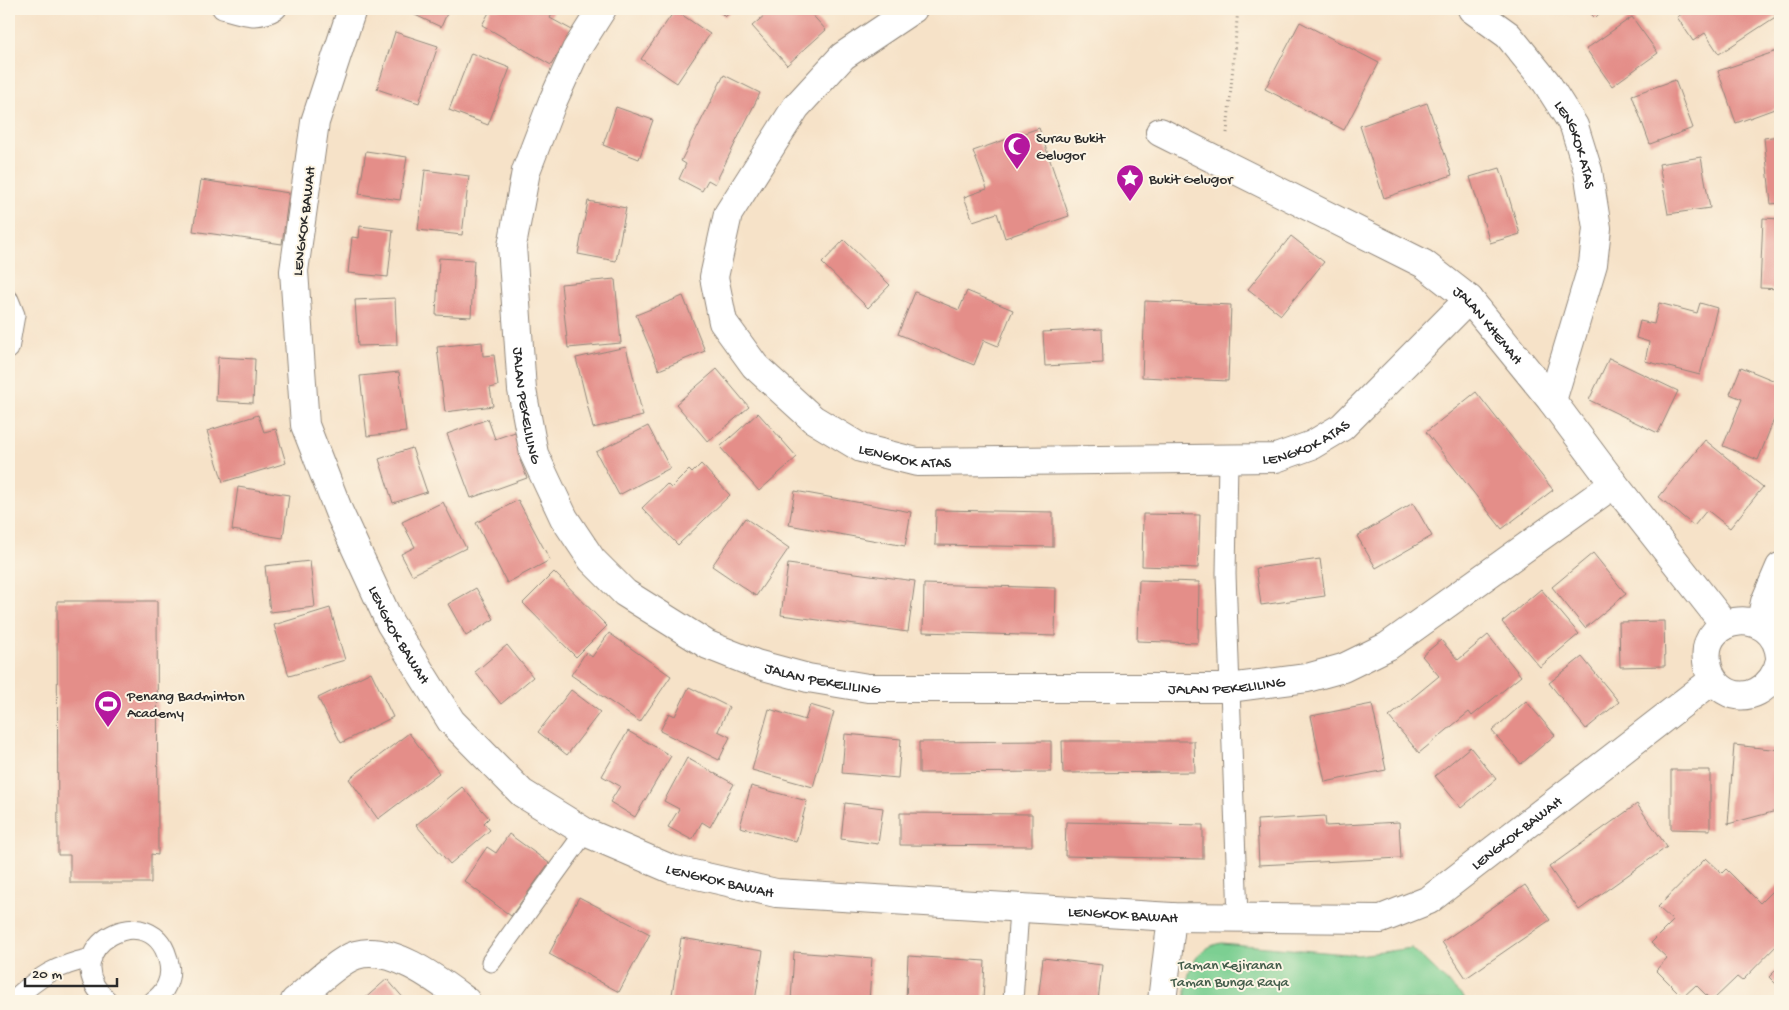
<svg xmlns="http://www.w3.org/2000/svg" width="1789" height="1010" viewBox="0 0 1789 1010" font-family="'Gochi Hand',sans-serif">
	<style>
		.green { fill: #7bcf92; stroke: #537d5e }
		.building { fill: #e48e89 }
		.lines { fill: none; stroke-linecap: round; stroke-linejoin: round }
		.service-casing { stroke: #90867a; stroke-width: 21 }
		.minor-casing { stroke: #90867a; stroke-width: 30 }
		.path { stroke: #90867a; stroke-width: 3; stroke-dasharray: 1 4; stroke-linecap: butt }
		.service { stroke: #fff; stroke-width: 19 }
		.minor { stroke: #fff; stroke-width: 28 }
		.labels { text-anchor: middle; stroke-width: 4; stroke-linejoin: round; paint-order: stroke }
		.poi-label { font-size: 15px; fill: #2b2b2b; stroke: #fcf5e5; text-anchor: start }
		.street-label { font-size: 15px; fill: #2b2b2b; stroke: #fcf5e5 }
		.park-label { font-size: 15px; fill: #435c4a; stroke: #fcf5e5 }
	</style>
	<rect width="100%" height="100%" fill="#fcf5e5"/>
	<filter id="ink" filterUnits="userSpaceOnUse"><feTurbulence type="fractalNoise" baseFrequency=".02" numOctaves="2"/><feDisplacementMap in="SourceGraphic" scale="10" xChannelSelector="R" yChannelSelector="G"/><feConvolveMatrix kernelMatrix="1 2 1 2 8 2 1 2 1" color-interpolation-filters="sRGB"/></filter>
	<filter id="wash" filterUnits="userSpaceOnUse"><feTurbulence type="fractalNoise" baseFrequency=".0096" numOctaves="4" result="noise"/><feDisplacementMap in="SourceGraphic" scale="20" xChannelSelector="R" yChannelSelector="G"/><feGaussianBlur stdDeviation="1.12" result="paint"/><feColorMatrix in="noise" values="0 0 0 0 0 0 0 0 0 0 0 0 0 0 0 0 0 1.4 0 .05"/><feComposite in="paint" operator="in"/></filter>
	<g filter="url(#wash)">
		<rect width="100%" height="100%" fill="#f6e2c8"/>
		<!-- green -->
		<path class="green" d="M1221 943 1358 955 1412 948 1467 1001H1185C1187 975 1191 949 1221 943Z"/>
		<g id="blocks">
			<!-- building -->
			<path class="building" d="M402 9H449L441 27Z
				M491 9H555L550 18 572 30 551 65 482 25Z
				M717 9H734L725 17Z
				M772 9H807L826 30 787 65 752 26Z
				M1586 9H1604L1595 18Z
				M1689 9H1778L1780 14 1719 54 1705 33 1693 41 1677 17Z
				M675 10 710 34 677 83 641 59Z
				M1632 17 1658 53 1612 86 1586 49Z
				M1300 22 1379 63 1344 130 1265 89Z
				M395 32 438 46 419 103 377 89Z
				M1780 50V107L1736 123 1718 71Z
				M471 53 510 68 488 125 449 110Z
				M724 75 760 93 715 184 708 180 702 191 679 179 686 164 681 161Z
				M1675 80 1693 128 1650 144 1632 95Z
				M1427 103 1452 175 1384 198 1360 126Z
				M616 107 653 120 639 159 603 145Z
				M1039 128 1069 216 1005 238 997 213 973 221 964 197 987 189 973 151Z
				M1780 136V203L1771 204 1764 138Z
				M366 151 407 157 400 200 359 194Z
				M1701 157 1710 208 1668 214 1659 164Z
				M1500 168 1520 234 1490 243 1470 177Z
				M425 170 469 176 462 235 418 230Z
				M201 180 289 193 282 244 193 231Z
				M588 201 626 208 616 261 578 254Z
				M1763 218 1780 219V289L1760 288Z
				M360 226 393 230 388 277 348 273 352 237 359 238Z
				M1291 236 1324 262 1281 315 1248 289Z
				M844 240 890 285 868 308 822 263Z
				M439 258 474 260 471 317 436 315Z
				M615 279 621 343 568 348 561 284Z
				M967 291 1013 310 998 346 984 340 974 365 898 334 915 292 959 310Z
				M683 296 705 351 659 370 636 315Z
				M395 298 397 345 358 346 355 300Z
				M1145 301 1231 305 1228 381 1142 377Z
				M1659 303 1697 313 1700 303 1717 308 1700 375 1645 361 1649 342 1636 338 1640 321 1654 324Z
				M1102 329 1103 363 1045 366 1043 332Z
				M482 342 483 356 494 355 498 386 490 388 493 406 445 412 437 347Z
				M626 347 643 416 593 428 576 358Z
				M218 357 255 359 253 403 216 401Z
				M1609 358 1678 391 1658 433 1589 400Z
				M1741 367 1780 383V404L1758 460 1723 446 1742 399 1730 394Z
				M717 369 749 407 708 442 676 404Z
				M399 372 406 432 367 436 360 376Z
				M1476 392 1553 490 1502 529 1426 432Z
				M758 413 797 457 759 491 720 447Z
				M258 415 264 432 276 429 286 463 223 482 207 431Z
				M488 419 495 439 518 431 528 458 520 460 527 478 471 498 447 434Z
				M648 426 670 468 619 495 596 452Z
				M1705 440 1763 487 1730 528 1707 510 1694 526 1659 497Z
				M412 448 427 492 393 503 379 459Z
				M701 464 730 495 678 545 642 508 667 484 671 488 689 470 692 473Z
				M238 487 289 495 283 538 232 530Z
				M795 491 911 512 905 546 789 525Z
				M518 500 550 560 507 583 476 523Z
				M443 502 466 548 412 575 401 554 415 547 402 522Z
				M1413 503 1432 536 1376 568 1357 536Z
				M936 510 1053 512V547L935 545Z
				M1143 514 1200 515 1198 568 1142 566Z
				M745 518 789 548 756 596 712 566Z
				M1593 553 1626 594 1585 628 1552 587Z
				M1320 559 1325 596 1261 605 1256 568Z
				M310 561 315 607 270 612 265 566Z
				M788 564 915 581 908 632 781 615Z
				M554 572 607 626 576 657 523 603Z
				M1139 580 1199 582 1198 643 1137 641Z
				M924 584 1056 588 1055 636 923 632Z
				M476 588 494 619 466 636 448 604Z
				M1541 589 1579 634 1540 667 1502 622Z
				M57 601H157L158 855 151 854V883H70V855H58Z
				M330 608 345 660 289 676 274 625Z
				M1664 621 1665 666 1620 667 1619 622Z
				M609 633 671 676 640 722 571 675 586 652 592 657Z
				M1488 635 1521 676 1472 716 1469 712 1419 753 1389 717 1439 676 1422 656 1441 640 1458 660Z
				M507 645 533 677 501 704 475 672Z
				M1582 657 1619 702 1586 729 1549 683Z
				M371 672 393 717 341 743 318 698Z
				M689 687 729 707 718 731 730 737 719 760 660 731 669 713 675 716Z
				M571 690 600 712 567 755 538 732Z
				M1526 701 1555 735 1521 764 1492 731Z
				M1372 704 1386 770 1325 782 1311 716Z
				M810 705 834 712 813 787 752 770 769 709 805 720Z
				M628 731 671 756 635 817 610 802 620 786 602 776Z
				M409 733 439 773 378 819 349 779Z
				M845 734 901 739 898 778 842 773Z
				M1051 741V772L919 773V742Z
				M1062 741H1194L1195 772 1063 773Z
				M1734 745 1780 750V810L1728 824Z
				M1470 747 1496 779 1461 808 1435 776Z
				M687 758 734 784 710 827 702 822 692 840 668 827 679 809 664 801Z
				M1671 770H1710V830L1671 829Z
				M751 786 807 801 796 842 740 827Z
				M462 787 489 818 484 823 490 830 450 864 416 825Z
				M845 803 883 808 878 844 841 839Z
				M1637 804 1667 847 1579 910 1549 867Z
				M900 813 1032 814V846L900 845Z
				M1325 816 1326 826 1399 822 1401 858 1259 865 1257 820Z
				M1066 822 1203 825V859L1065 856Z
				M509 834 549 863 511 916 464 881 487 847 496 853Z
				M1706 858 1722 873 1726 869 1760 903 1778 885 1780 888V942L1742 981 1737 977 1712 1001 1696 985 1683 997 1656 970 1667 958 1651 943 1673 921 1658 907Z
				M1525 885 1550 920 1466 978 1442 942Z
				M579 897 650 934 619 992 549 954Z
				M681 938 763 951 755 1001H671Z
				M794 952 872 958 869 1001H791Z
				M908 956 985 961 983 1001H906Z
				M1043 958 1102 965 1098 1001H1038Z
				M1780 966V988L1769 977Z
				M387 979 406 1001H362Z"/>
		</g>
	</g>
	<g filter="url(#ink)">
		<use href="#blocks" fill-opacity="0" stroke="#90867a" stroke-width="1"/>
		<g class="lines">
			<!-- service casing -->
			<g class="service-casing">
				<path id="service" d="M222 9C243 15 258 21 277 9
					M9 300 15 315 9 349
					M1228 460 1226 574 1238 918
					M491 962 585 832
					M12 1001C39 977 56 965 92 958
					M108 1001C48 948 156 891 169 964 172 979 165 993 153 1001
					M1013 1001 1019 909"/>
			</g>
			<!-- minor casing -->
			<g class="minor-casing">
				<g id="minor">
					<path id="s1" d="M352 9 315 122 294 271 305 425 339 512 390 623 451 721 522 793 585 832 671 869 776 893 1172 917 1381 919 1429 900 1713 680"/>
					<path id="s2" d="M602 9 576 50 552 103 526 171 512 246 522 390 534 454 564 518 592 560 625 593 708 645 756 664 808 678 868 688H1229L1307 678 1343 668 1388 646 1614 484"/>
					<path id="s3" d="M913 9 843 56 796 107 728 214 714 277 723 322 755 366 813 419 861 448 917 462 1276 458 1312 445 1342 427 1469 299"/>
					<path id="s4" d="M1472 9 1508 35 1546 82 1574 126 1588 171 1597 228 1593 264 1552 401"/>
					<path id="s5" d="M1160 132 1424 264 1469 299 1552 401 1614 484 1725 625"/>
					<path d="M1760 625 1765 602 1780 567"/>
					<path d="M1780 657C1775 605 1700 613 1707 661 1708 671 1712 680 1720 687 1745 708 1775 687 1780 660"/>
					<path d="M295 1001C309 989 339 960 356 955 392 944 439 981 466 1001"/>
					<path d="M1162 1001 1172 917"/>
				</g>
			</g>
			<!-- path -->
			<path class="path" d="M1227 133 1238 9"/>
			<!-- service -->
			<use href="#service" class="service"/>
			<!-- minor -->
			<use href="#minor" class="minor"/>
		</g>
	</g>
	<!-- icons -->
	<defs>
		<g id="mosque-pin" transform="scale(1.4375)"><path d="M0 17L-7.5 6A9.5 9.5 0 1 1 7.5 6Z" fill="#b5179e" stroke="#fcf5e5"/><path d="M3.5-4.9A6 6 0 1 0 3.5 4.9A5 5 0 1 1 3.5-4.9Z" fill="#fff"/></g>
		<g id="sight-pin" transform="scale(1.4375)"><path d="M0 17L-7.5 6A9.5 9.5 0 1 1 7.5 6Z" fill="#b5179e" stroke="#fcf5e5"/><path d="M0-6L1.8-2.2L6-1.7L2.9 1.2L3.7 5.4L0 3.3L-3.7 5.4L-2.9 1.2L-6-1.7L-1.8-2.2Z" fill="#fff"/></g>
		<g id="stadium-pin" transform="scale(1.4375)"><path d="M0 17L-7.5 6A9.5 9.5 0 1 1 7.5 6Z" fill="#b5179e" stroke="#fcf5e5"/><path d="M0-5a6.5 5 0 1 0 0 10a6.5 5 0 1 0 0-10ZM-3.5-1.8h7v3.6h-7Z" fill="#fff"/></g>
	</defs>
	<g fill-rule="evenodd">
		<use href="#mosque-pin" x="1017" y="146"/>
		<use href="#sight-pin" x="1130" y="178"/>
		<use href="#stadium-pin" x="108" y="704"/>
	</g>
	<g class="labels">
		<!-- poi labels -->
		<g class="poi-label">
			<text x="1036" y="142">Surau Bukit<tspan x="1036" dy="17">Gelugor</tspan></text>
			<text x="1149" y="183">Bukit Gelugor</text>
			<text x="127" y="700">Penang Badminton<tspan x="127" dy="17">Academy</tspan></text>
		</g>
		<!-- street labels -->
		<g class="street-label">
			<text dy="5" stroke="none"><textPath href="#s4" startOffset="175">LENGKOK ATAS</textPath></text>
			<text transform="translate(303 221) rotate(-83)" y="5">LENGKOK BAWAH</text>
			<text dy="5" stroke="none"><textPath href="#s5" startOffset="384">JALAN KHEMAH</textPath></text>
			<text dy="5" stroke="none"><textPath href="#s2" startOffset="416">JALAN PEKELILING</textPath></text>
			<text dy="5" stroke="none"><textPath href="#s3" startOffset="1030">LENGKOK ATAS</textPath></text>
			<text dy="5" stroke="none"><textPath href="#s3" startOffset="625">LENGKOK ATAS</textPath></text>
			<text dy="5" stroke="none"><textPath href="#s1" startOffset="654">LENGKOK BAWAH</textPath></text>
			<text dy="5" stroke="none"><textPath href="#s2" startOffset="851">JALAN PEKELILING</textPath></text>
			<text dy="5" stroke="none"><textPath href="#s2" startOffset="1256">JALAN PEKELILING</textPath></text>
			<text dy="5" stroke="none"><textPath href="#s1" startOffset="1899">LENGKOK BAWAH</textPath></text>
			<text dy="5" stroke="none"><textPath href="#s1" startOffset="1074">LENGKOK BAWAH</textPath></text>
			<text dy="5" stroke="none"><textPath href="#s1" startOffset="1479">LENGKOK BAWAH</textPath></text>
		</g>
		<!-- park labels -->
		<g class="park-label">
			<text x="1230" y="969">Taman Kejiranan<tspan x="1230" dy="17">Taman Bunga Raya</tspan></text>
		</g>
	</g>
	<!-- margin -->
	<rect width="1789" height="1010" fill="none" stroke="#fcf5e5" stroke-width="30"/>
	<!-- scale -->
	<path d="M25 978v8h92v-8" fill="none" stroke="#2b2b2b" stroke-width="2.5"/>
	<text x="32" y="978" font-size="15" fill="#2b2b2b" stroke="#fcf5e5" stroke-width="4" paint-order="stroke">20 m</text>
</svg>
